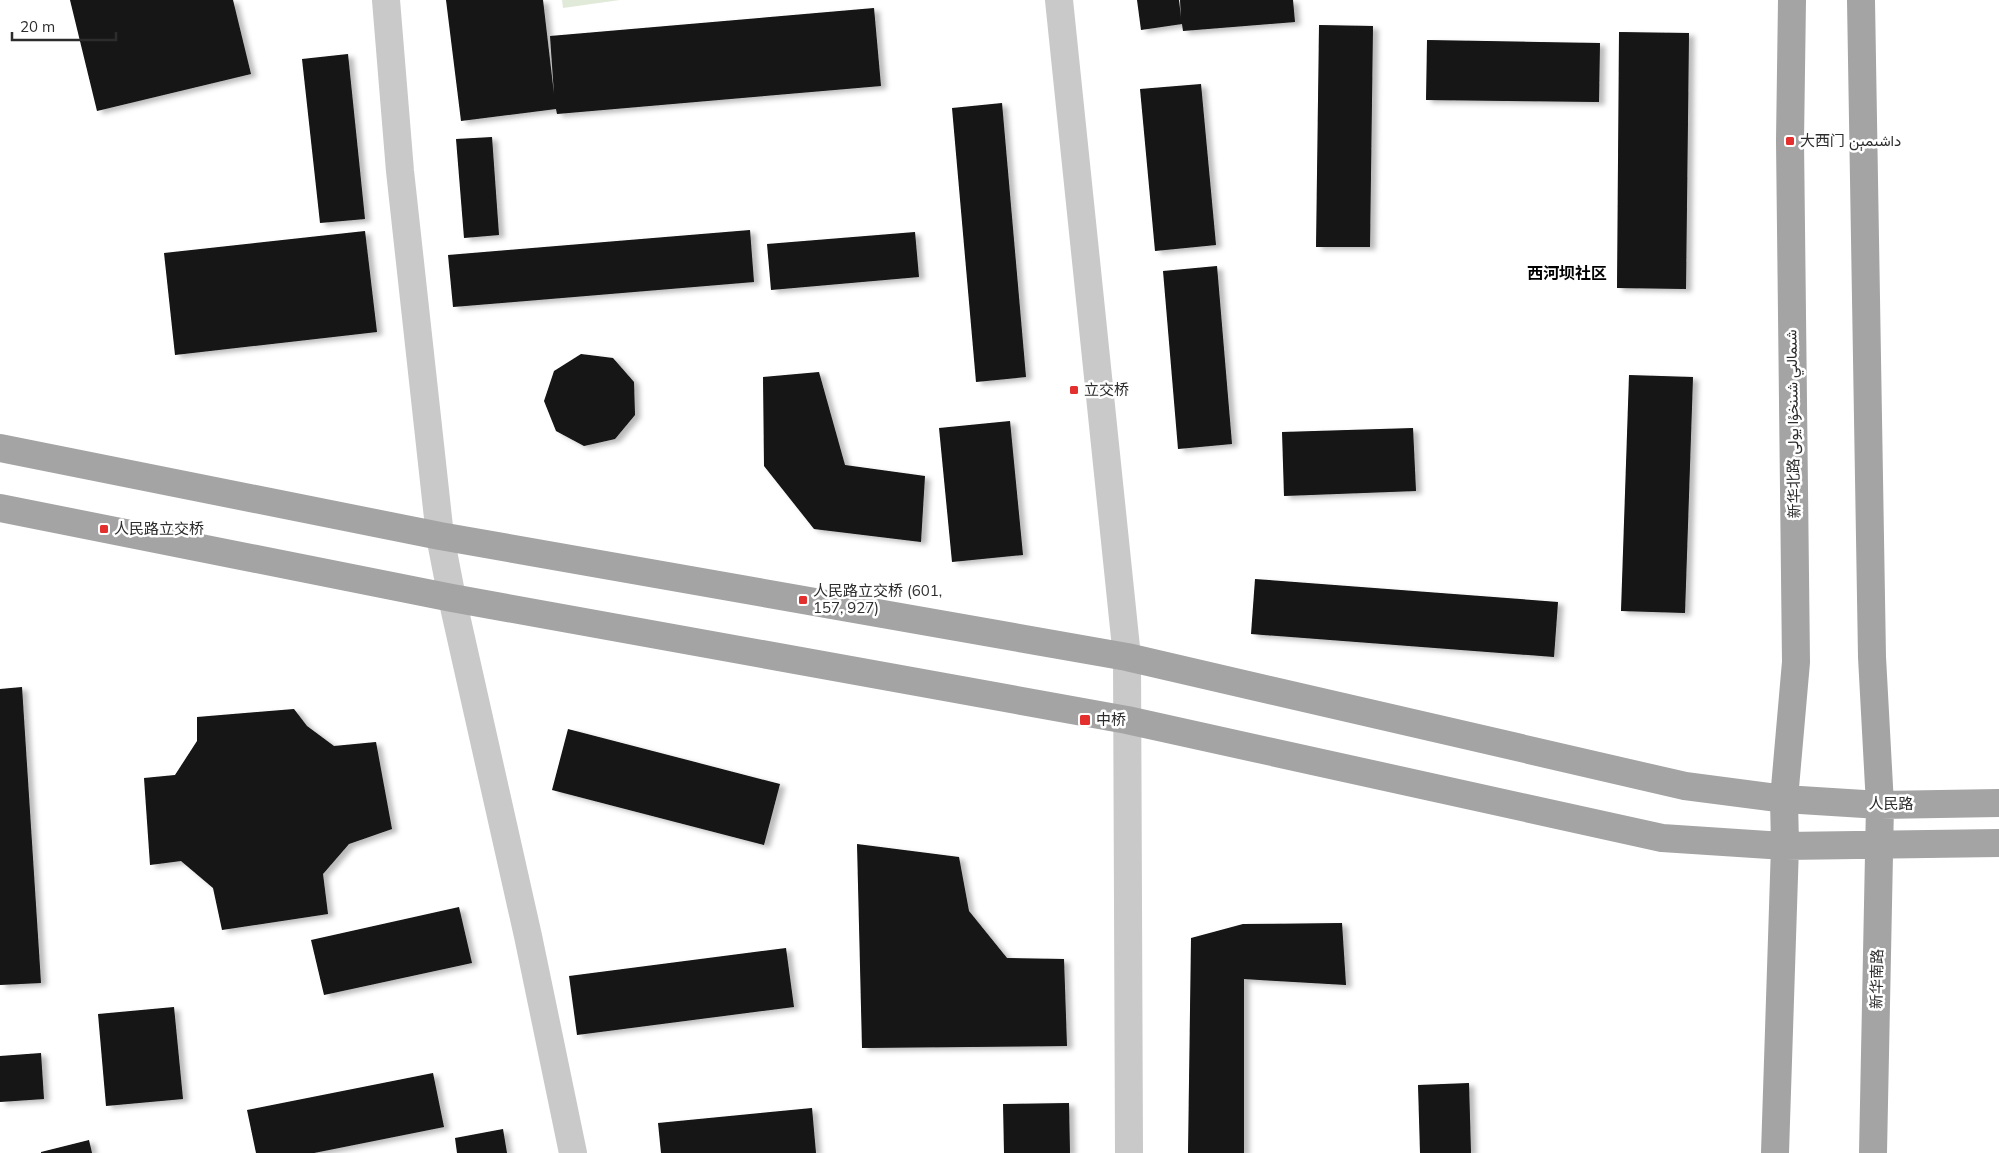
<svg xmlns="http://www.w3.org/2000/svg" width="1999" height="1153" viewBox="0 0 1999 1153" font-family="Mulish,Vazirmatn,'Noto Sans SC',sans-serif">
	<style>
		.green { fill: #e1ead9 }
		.building { fill: #131313; filter: url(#shadow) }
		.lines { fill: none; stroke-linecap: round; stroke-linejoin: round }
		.minor { stroke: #c9c9c9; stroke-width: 28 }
		.major { stroke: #a4a4a4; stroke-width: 28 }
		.poi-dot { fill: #e3302e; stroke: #fff; stroke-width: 2 }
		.labels { text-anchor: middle; stroke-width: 5; stroke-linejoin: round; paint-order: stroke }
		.poi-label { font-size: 15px; fill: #2c2c2c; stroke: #fff; text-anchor: start }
		.street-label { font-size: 15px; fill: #2c2c2c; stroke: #fff }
		.neighbourhood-label { font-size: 16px; font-weight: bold; fill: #000; stroke: #fff }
	</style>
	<defs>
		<filter id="shadow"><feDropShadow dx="5.5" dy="3" stdDeviation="2.5" flood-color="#0004"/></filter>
	</defs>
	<rect width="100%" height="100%" fill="#fff"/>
	<!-- green -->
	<path class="green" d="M562 0H620L563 8Z"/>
	<!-- building -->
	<path class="building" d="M70 0H233L251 74 97 111Z
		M446 0H543L554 94 550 36 874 8 881 86 557 114 556 109 461 121Z
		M1137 0H1179L1181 18 1180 0H1293L1295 22 1183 31 1182 24 1141 30Z
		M1319 25 1373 26 1370 247H1316Z
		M1619 32 1689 33 1686 289 1617 288Z
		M1427 40 1600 43 1599 102 1426 100Z
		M348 54 365 219 320 223 302 59Z
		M1201 84 1216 245 1155 251 1140 89Z
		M1002 103 1026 377 976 382 952 108Z
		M492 137 499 235 464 238 456 139Z
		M750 230 754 282 453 307 448 255Z
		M365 231 377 332 175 355 164 253Z
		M915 232 919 277 771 290 767 244Z
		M1217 266 1232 444 1178 449 1163 271Z
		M581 354 613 358 634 382 635 415 615 439 584 446 556 431 544 401 554 371Z
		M819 372 845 465 925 476 921 542 814 529 764 466 763 377Z
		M1629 375 1693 377 1685 613 1621 611Z
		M1010 421 1023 555 952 562 939 428Z
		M1413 428 1416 491 1284 496 1282 432Z
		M1255 579 1558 602 1554 657 1251 634Z
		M22 687 41 983 0 985V689Z
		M294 709 307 726 334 746 376 742 392 829 349 844 323 874 328 914 222 930 213 888 181 861 150 865 144 778 175 775 197 741V717Z
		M568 729 780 784 764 845 552 790Z
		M857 844 959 857 969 911 1007 958 1064 959 1067 1046 862 1048Z
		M459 907 472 963 324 995 311 940Z
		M1342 923 1346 985 1244 979V1153H1188L1191 938 1243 924Z
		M786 948 794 1007 577 1035 569 976Z
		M174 1007 183 1099 106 1106 98 1014Z
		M41 1053 44 1099 0 1102V1056Z
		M433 1073 444 1127 314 1153H256L247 1110Z
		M1469 1083 1471 1153H1420L1418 1085Z
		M1069 1103 1070 1153H1004L1003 1104Z
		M812 1108 816 1153H661L658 1123Z
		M503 1129 507 1153H457L455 1138Z
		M89 1140 92 1153H41V1152Z"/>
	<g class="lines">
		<!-- minor -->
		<path class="minor" d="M386 0 400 171 440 536 452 598 528 936 573 1153
			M1059 0 1127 657 1129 1153"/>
		<!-- major -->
		<path class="major" d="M1861 0 1872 657 1880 805 1873 1153
			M0 448 440 536 1127 657 1685 786 1784 799 1880 805 1999 803
			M0 508 452 598 1127 720 1662 838 1785 846 1999 843
			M1775 1153 1785 846 1784 799 1796 662 1790 141 1792 0"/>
	</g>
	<!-- markers -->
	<g class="poi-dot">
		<rect x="1785" y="136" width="10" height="10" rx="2.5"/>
		<rect x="1069" y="385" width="10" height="10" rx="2.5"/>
		<rect x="99" y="524" width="10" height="10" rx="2.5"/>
		<rect x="798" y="595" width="10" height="10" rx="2.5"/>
		<rect x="1079" y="714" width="12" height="12" rx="2.5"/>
	</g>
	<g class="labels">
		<!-- poi labels -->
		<g class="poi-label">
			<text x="1800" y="146">大西门 داشىمېن</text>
			<text x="1084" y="395">立交桥</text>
			<text x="114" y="534">人民路立交桥</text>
			<text x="813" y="596">人民路立交桥 (601,<tspan x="813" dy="17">157, 927)</tspan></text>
			<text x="1096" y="725">中桥</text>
		</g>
		<!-- street labels -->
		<g class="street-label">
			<text transform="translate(1793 424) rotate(-91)" y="5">新华北路 شىمالىي شىنخۇا يولى</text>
			<text x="1891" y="809">人民路</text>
			<text transform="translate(1877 979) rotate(-89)" y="5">新华南路</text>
		</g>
		<!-- neighbourhood labels -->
		<g class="neighbourhood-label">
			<text x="1567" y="279">西河坝社区</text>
		</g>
	</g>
	<!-- scale -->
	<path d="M12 32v8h104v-8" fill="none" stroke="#2c2c2c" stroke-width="2.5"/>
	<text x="20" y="32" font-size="15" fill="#2c2c2c" stroke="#ffffff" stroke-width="4" paint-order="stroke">20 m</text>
</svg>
